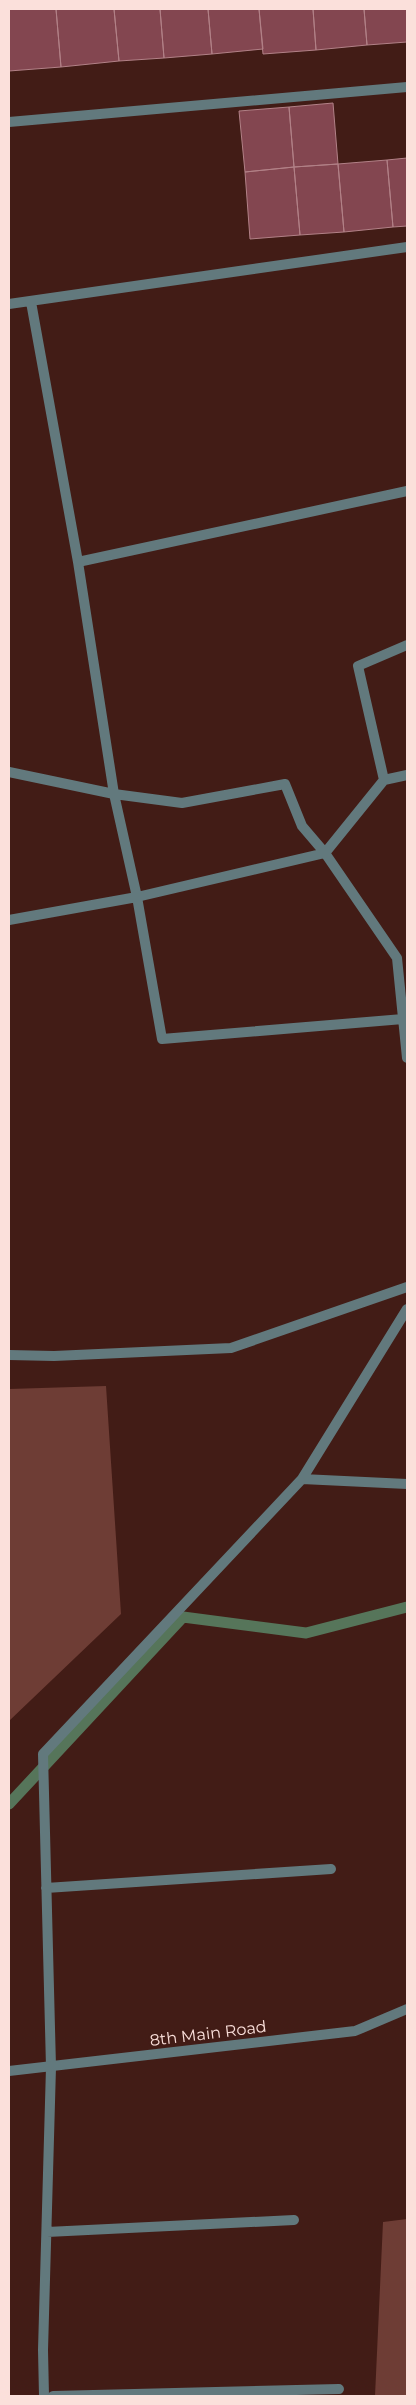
<svg xmlns="http://www.w3.org/2000/svg" width="416" height="2405" viewBox="0 0 416 2405" font-family="Montserrat,sans-serif">
	<style>
		.green { fill: #6e3d35 }
		.lines { fill: none; stroke-linecap: round; stroke-linejoin: round }
		.stream { stroke: #56755a; stroke-width: 11 }
		.building { fill: #834650; stroke: #b28187 }
		.minor { stroke: #62797d; stroke-width: 10 }
		.tertiary { stroke: #62797d; stroke-width: 10 }
		.labels { text-anchor: middle; stroke-width: 4; stroke-linejoin: round; paint-order: stroke }
		.street-label { font-size: 16px; fill: #fbe0db; stroke: #421c16 }
	</style>
	<rect width="100%" height="100%" fill="#421c16"/>
	<!-- green -->
	<path class="green" d="M106 1386 121 1614 9 1721V1389Z
		M407 2219V2396H375L383 2222Z"/>
	<g class="lines">
		<!-- stream -->
		<path class="stream" d="M9 1804 183 1617 306 1633 407 1607"/>
	</g>
	<!-- building -->
	<path class="building" d="M9 9H56L61 67 9 71Z
		M56 9H114L119 61 61 67Z
		M114 9H160L164 58 119 61Z
		M160 9H208L212 54 164 58Z
		M208 9H259L263 49 212 54Z
		M259 9H313L316 50 263 54Z
		M313 9H364L367 45 316 50Z
		M364 9H407V42L367 45Z
		M333 103 338 164 294 167 289 107Z
		M289 107 294 167 245 172 239 111Z
		M407 158V226L393 227 387 160Z
		M387 160 393 227 344 232 338 164Z
		M338 164 344 232 300 235 294 167Z
		M294 167 300 235 250 239 245 172Z"/>
	<g class="lines">
		<!-- minor -->
		<path class="minor" d="M9 122 407 87
			M31 302 78 562 114 794 182 803 285 784 302 826 325 853 384 780 407 775
			M9 304 407 247
			M78 562 407 491
			M9 772 114 794 137 897 162 1039 403 1019
			M384 780 358 666 407 645
			M9 920 137 897 325 853 397 958 407 1058
			M9 1355 54 1356 231 1348 407 1287
			M302 1479 407 1484
			M46 1888 331 1869
			M47 2232 294 2220
			M44 2396 43 2350 51 2067 43 1754 302 1479 407 1309
			M53 2396 339 2389"/>
		<!-- tertiary -->
		<path class="tertiary" d="M9 2071 355 2031 407 2009"/>
	</g>
	<g class="labels">
		<!-- street labels -->
		<g class="street-label">
			<text transform="translate(208 2033) rotate(-7)" y="6">8th Main Road</text>
		</g>
	</g>
	<!-- border -->
	<rect width="416" height="2405" fill="none" stroke="#fbe0db" stroke-width="20"/>
</svg>
